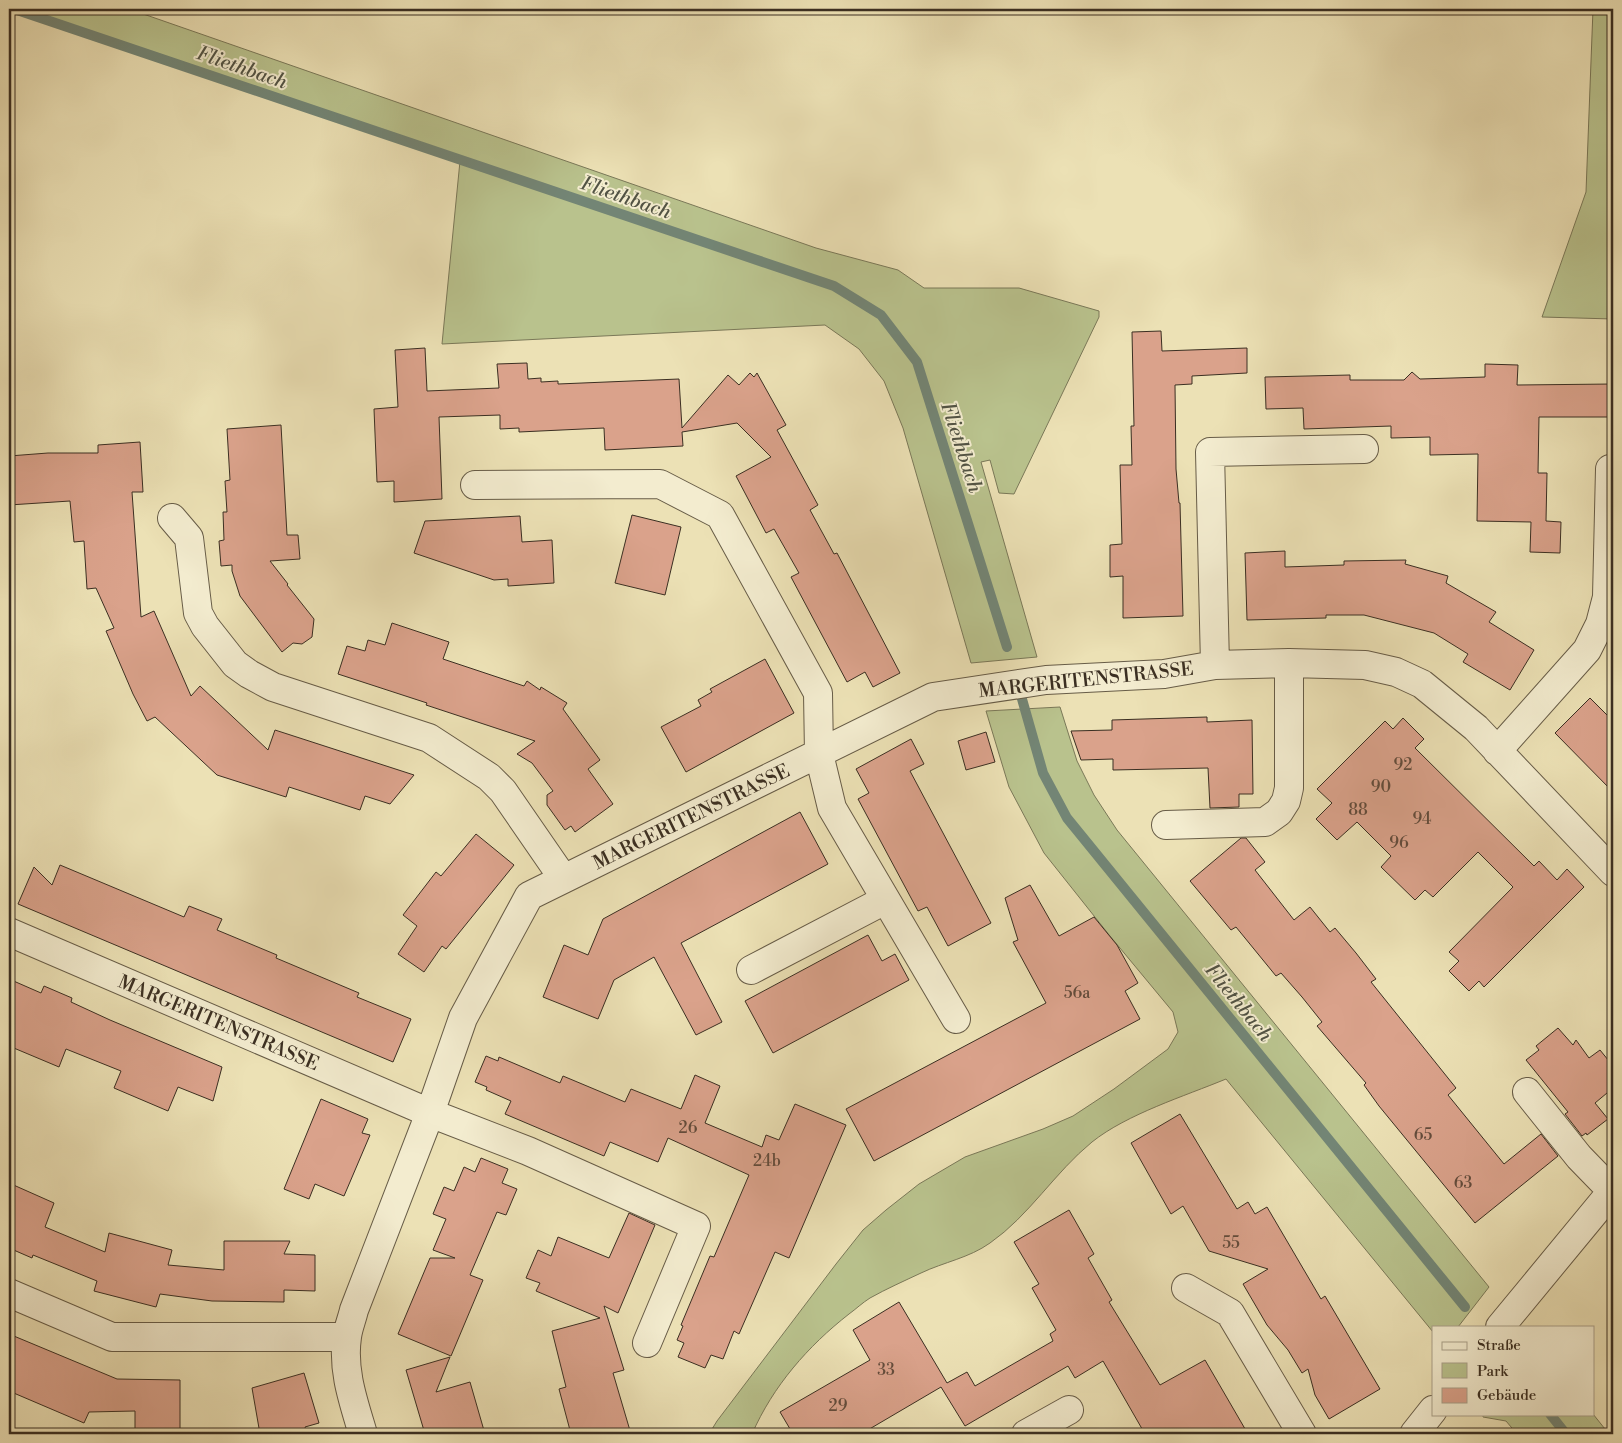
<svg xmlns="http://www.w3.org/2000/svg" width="1622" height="1443" viewBox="0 0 1622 1443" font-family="'Libre Bodoni',serif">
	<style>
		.green { fill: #b9c28d; stroke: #7a7858 }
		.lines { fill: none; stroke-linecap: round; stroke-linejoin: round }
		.stream { stroke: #738575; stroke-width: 10 }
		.building { fill: #daa28b; stroke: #3b2f22 }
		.street-casing { stroke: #675c47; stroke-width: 30 }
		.street { stroke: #f3eccf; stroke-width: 28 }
		.labels { text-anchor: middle; stroke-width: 4; stroke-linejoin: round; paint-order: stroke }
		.number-label { font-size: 16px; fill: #634c3c }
		.street-label { font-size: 19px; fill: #3b2f22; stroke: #f3eccf }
		.water-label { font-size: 20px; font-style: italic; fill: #525344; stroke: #f3eccf }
	</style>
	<rect width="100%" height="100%" fill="#ece1b5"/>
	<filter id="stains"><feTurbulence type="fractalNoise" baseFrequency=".004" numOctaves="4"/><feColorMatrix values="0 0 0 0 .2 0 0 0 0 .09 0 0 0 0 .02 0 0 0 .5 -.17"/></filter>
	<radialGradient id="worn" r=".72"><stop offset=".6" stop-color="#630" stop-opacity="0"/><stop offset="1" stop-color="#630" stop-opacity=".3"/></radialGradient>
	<!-- green -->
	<path class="green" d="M9 9H129L816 248 898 270 924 288H1019L1099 311V317L1014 494 999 493 990 460 981 462 1037 657 971 663 903 428 884 381 859 349 825 325 442 344 460 161Z
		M1593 9H1613V319L1542 317 1586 192Z
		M1060 707 1077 761 1094 795 1117 830 1489 1287 1458 1327H1433V1332L1226 1079C1185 1096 1127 1114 1092 1142 1055 1172 1029 1216 990 1243 969 1258 944 1262 921 1273 904 1281 886 1289 870 1298 862 1303 856 1309 849 1314 808 1346 773 1386 752 1434H709L717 1421 836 1264 863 1230 886 1210 919 1184 965 1157 1043 1129 1073 1116 1114 1089 1168 1049 1178 1032 1173 1012 1110 936 1044 853 1009 787 986 711Z
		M1483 1414H1593L1609 1434H1517L1506 1421 1483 1417Z"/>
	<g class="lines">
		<!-- stream -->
		<path class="stream" d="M14 9 834 286 881 315 917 362 1007 647
			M1022 699 1043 773 1067 818 1465 1307
			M1550 1414 1566 1434"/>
	</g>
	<!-- building -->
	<path class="building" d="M1161 331 1162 351 1247 348V373L1192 376V384L1175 385 1176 469 1179 503H1180L1183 616 1123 618V576L1110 577V545L1122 544 1120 465H1132L1131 426H1134L1132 332Z
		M425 348 427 391 499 388 497 364 527 363 528 379 541 378V382L558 381V384L679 379 682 428 728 375 739 385 750 373 754 377 757 373 786 425 777 430 818 505 810 510 834 554 837 553 900 673 873 687 865 672 847 682 791 577 799 573 774 529 766 533 736 476 771 457 737 423 682 432 683 446 605 450 604 428 519 432V428L500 429V415L439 417 442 499 394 502V481L377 482 374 409 398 407 395 350Z
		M1485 364 1518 365 1517 385 1613 384V417H1539L1538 473H1547L1546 521 1561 522 1560 553 1530 552 1531 522 1477 521 1478 454 1430 455V437L1391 438V426L1304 429 1303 408 1266 409 1265 377 1350 375V380H1404L1412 372 1420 379 1485 377Z
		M281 425 287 535H298L300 559 270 561 288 584 287 585 314 619 312 637 302 644 293 643 282 652 240 596 232 571V565L221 566 219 541 224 540 223 512H227L225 481 230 480 227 429Z
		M140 442 143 492H132L141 617 154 611 191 696 200 686 268 750 275 730 414 775 390 804 365 796 360 810 289 787 286 797 217 775 155 717 147 721 133 694 106 631 114 628 96 588 87 589 84 541 74 542 70 501 9 505V456L48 453H98V445Z
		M632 515 681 527 665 595 615 583Z
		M520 516 522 542 552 540 554 583 508 586V579L494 580 414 553 425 521Z
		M1285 551V567L1344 565V561L1406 560 1405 564 1448 576 1446 583 1496 612 1489 622 1534 650 1510 690 1463 662 1468 654 1434 633 1364 615H1326V618L1247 620 1245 553Z
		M392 623 449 642 443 659 524 686 527 681 540 690 541 687 567 703 563 709 600 760 588 769 613 804 575 832 571 826 565 830 547 805V795L553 791 532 763 517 754 535 741 426 705 427 703 338 674 347 646 365 651 368 640 385 645Z
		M765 659 794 713 686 772 661 727 701 706 698 700 712 692 710 689Z
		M1590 698 1613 721V792L1555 733Z
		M1207 717V722L1252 720 1253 794H1239V807L1210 808 1208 768 1113 770V759L1081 760 1071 731 1112 730V720Z
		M1403 718 1424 739 1415 748 1534 866 1539 861 1557 880 1567 869 1584 887 1484 987 1479 981 1469 991 1449 971 1459 961 1449 952 1513 887 1478 852 1433 897 1425 890 1415 900 1381 867 1391 856 1357 822 1337 840 1316 819 1332 803 1317 789 1385 721 1393 729Z
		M986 732 995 762 966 770 958 741Z
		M911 739 924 764 910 771 991 923 948 946 927 907 918 911 858 799 869 793 856 769Z
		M800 812 828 864 681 943 722 1022 696 1035 654 957 614 980 598 1019 543 997 564 945 588 955 603 919Z
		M476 834 514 865 446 949 442 946 424 972 398 954 417 926 403 915 436 872 441 876Z
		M1241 838H1246L1265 862 1255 870 1294 920 1310 907 1330 932 1335 928 1356 953 1376 979 1371 982 1456 1088 1448 1095 1504 1164 1541 1134 1558 1156 1475 1223 1379 1106 1364 1085 1366 1083 1317 1026 1322 1022 1302 997 1281 973 1276 976 1236 927 1231 930 1190 881Z
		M60 865 184 917 189 906 222 919 217 930 277 955 276 958 359 993 357 997 411 1019 393 1062 18 904 34 867 52 885Z
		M1030 885 1059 936 1094 917 1117 945 1138 983 1125 991 1140 1019 874 1161 846 1109 1046 1003 1013 942 1018 940 1005 898Z
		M868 935 882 961 895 954 909 980 773 1053 745 1001Z
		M9 979 41 993 44 986 72 998 71 1002 110 1020 222 1067 213 1101 178 1087 168 1111 114 1088 121 1071 66 1049 59 1067 9 1046Z
		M1558 1028 1573 1045 1576 1040 1589 1058 1600 1050 1613 1066V1088L1595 1103 1608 1119 1587 1135 1586 1133 1582 1136 1565 1114 1568 1112 1526 1060 1539 1050 1536 1046Z
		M486 1056 498 1061 499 1057 560 1083 563 1076 625 1102 631 1089 681 1109 695 1075 720 1086 705 1123 762 1147 766 1135 779 1140 795 1104 846 1125 789 1258 775 1252 739 1334 734 1331 723 1359 711 1355 705 1368 678 1357 684 1343 677 1340 683 1326 681 1325 710 1256 714 1257 749 1175 668 1138 658 1162 610 1142 604 1156 505 1114 511 1101 486 1090 487 1087 475 1082Z
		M321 1099 368 1119 362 1133 370 1135 344 1196 315 1184 309 1199 284 1189Z
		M1180 1114 1237 1209 1248 1202 1255 1214 1267 1207 1321 1299 1325 1296 1380 1389 1329 1419 1315 1395 1308 1369 1302 1373 1288 1350 1267 1325 1243 1284 1268 1269 1209 1251 1183 1206 1171 1214 1131 1143Z
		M481 1158 508 1169 502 1183 517 1189 506 1215 497 1212 470 1275 483 1280 451 1356 398 1334 430 1258H455L433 1250 446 1219 433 1214 444 1187 454 1191 464 1167 475 1172Z
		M9 1183 54 1203 45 1227 105 1252 109 1233 172 1250 168 1265 224 1270V1241H290L284 1254 315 1255V1291L284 1290V1302L212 1301 160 1294 156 1307 94 1291 97 1281 33 1255 32 1258 9 1248Z
		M1069 1210 1094 1254 1088 1258 1112 1300 1109 1302 1160 1385 1205 1360 1248 1434H1145L1103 1361 1075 1378 1068 1366 965 1426 941 1387 861 1434H793L780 1412 870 1360 853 1330 899 1302 947 1383 967 1372 975 1386 1053 1341 1050 1334 1056 1330 1032 1288 1039 1284 1014 1242Z
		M629 1213 655 1225 618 1313 604 1306 624 1370 613 1373 631 1434H571L559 1389 566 1387 552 1331 600 1318 536 1291 540 1283 526 1278 538 1250 551 1256 558 1237 609 1258Z
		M9 1334 117 1379 180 1380V1434H135V1411L89 1412 84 1423 9 1391Z
		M450 1357 436 1392 470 1382 485 1434H425L406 1370Z
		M304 1373 319 1423 305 1427 307 1434H260L252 1388Z"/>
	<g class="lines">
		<!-- street casing -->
		<g class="street-casing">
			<path id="street" d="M475 485 660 484 720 515 818 693 819 754 832 808 956 1019
				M172 518 189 538 198 613 205 626 235 664 249 674 273 687 429 738 489 777 503 791 563 878
				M1215 665 1210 452 1364 449
				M1497 751 1587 650 1600 624 1607 597 1610 469
				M1166 825 1265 822 1279 812 1286 801 1289 788V663
				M9 932 430 1113 528 1151 696 1226 647 1343
				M751 970 885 900
				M1527 1092 1579 1157 1613 1192
				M1186 1288 1230 1313 1302 1434
				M9 1293 112 1337H347
				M1500 1327 1613 1190
				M363 1434C354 1403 342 1371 347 1337 348 1328 352 1319 354 1310L430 1113 463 1018 529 896 933 697 1046 680 1164 674 1215 665 1289 663 1365 665 1396 672 1422 684 1476 728 1613 872
				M1026 1434 1069 1410
				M1414 1434 1433 1410"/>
		</g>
		<!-- street -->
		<use href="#street" class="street"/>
	</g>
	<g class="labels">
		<!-- number labels -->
		<g class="number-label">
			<text x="1403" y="770">92</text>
			<text x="1381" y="792">90</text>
			<text x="1358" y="815">88</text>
			<text x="1422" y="824">94</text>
			<text x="1399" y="848">96</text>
			<text x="1077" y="998">56a</text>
			<text x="688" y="1133">26</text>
			<text x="1423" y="1140">65</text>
			<text x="767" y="1166">24b</text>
			<text x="1463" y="1188">63</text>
			<text x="1231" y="1248">55</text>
			<text x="886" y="1375">33</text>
			<text x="838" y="1411">29</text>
		</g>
		<!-- street labels -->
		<g class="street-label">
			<text transform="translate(1086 679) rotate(-6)" y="7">MARGERITENSTRASSE</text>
			<text transform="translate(691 816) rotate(-26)" y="7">MARGERITENSTRASSE</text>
			<text transform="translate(219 1022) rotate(23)" y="7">MARGERITENSTRASSE</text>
		</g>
		<!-- water labels -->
		<g class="water-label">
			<text transform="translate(242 67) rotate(19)" y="7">Fliethbach</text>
			<text transform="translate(626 197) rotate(19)" y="7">Fliethbach</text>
			<text transform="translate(962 447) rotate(72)" y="7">Fliethbach</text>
			<text transform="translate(1239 1002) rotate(51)" y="7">Fliethbach</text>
		</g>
	</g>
	<!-- margin -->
	<rect width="1622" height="1443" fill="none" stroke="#ece1b5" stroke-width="30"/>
	<rect x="10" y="10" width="1602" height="1423" fill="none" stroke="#3b2f22" stroke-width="2.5"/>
	<rect x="15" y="15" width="1592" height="1413" fill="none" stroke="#3b2f22"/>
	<!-- legend -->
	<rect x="1432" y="1326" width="162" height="90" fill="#f3eccf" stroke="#a9a08a"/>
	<rect x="1442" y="1342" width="25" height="8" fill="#f3eccf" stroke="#a9a08a"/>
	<text x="1477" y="1350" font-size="15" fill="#3b2f22">Straße</text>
	<rect x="1442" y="1363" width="25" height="15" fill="#b9c28d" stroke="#a9a08a"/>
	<text x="1477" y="1376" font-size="15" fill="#3b2f22">Park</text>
	<rect x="1442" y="1388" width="25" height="15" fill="#daa28b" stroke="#a9a08a"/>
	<text x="1477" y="1400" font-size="15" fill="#3b2f22">Gebäude</text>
	<rect width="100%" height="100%" filter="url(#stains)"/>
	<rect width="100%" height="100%" fill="url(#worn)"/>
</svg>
